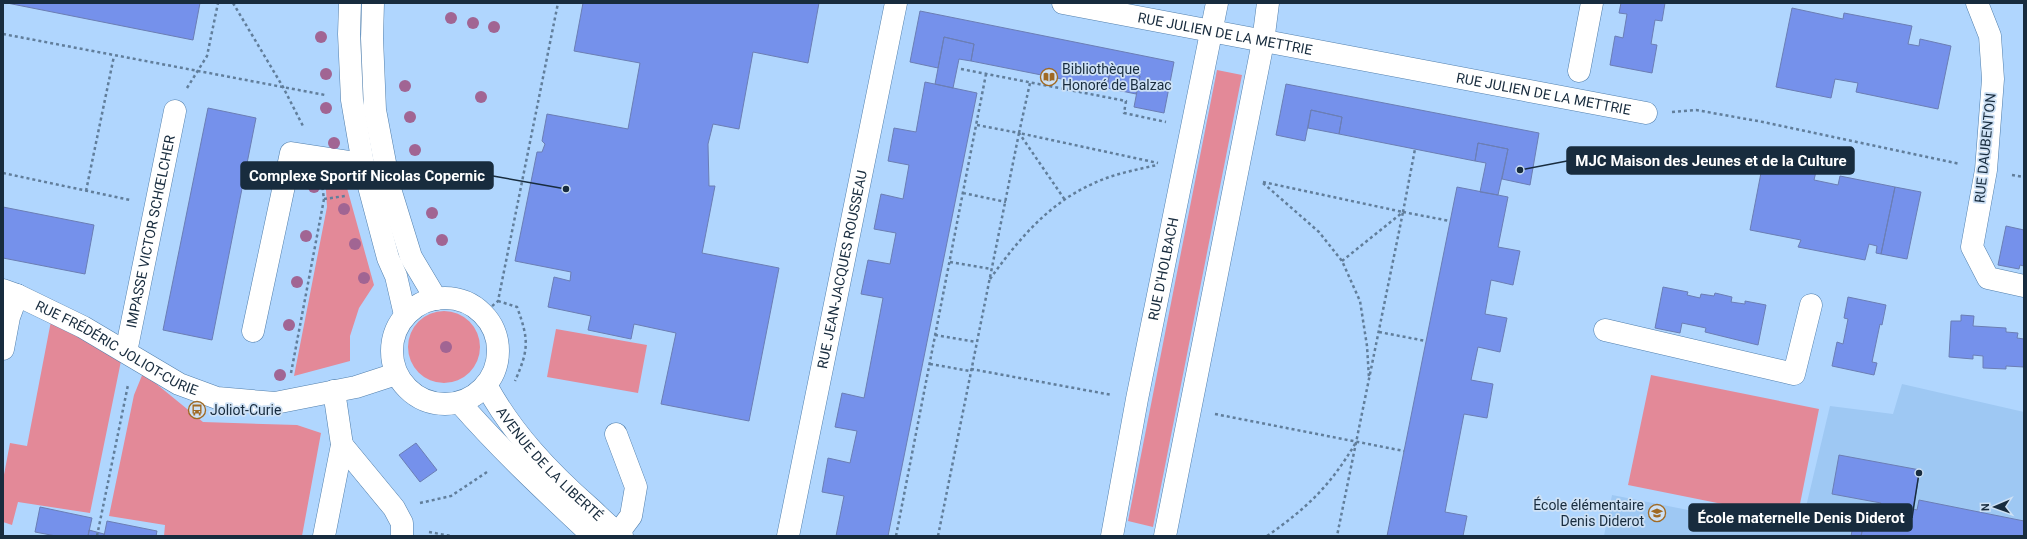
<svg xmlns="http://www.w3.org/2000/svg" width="2027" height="539" viewBox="0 0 2027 539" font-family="Roboto,sans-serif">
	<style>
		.built { fill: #9ec8f3 }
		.green { fill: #e38998 }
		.building { fill: #7591eb; stroke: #6b7eb4 }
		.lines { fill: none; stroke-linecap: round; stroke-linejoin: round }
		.minor-casing { stroke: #517fac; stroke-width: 23 }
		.path { stroke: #617e9b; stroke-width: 2.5; stroke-dasharray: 3 3; stroke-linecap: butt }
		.minor { stroke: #fff; stroke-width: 22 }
		.tree { fill: #a16593 }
		.labels { text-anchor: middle; stroke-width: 3.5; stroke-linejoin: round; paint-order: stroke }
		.street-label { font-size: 14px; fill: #182c3e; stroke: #cee1f5 }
		.poi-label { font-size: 14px; fill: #182c3e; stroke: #cee1f5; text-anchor: start }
		.leader { fill: none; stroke: #182c3e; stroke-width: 1.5 }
		.callout-dot { fill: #182c3e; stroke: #cee1f5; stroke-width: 1.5 }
		.callout { fill: #182c3e; stroke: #182c3e; stroke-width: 1.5 }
		.callout-label { font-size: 15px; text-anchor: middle; font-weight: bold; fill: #fff }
	</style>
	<rect width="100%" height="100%" fill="#b0d6fe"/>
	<!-- built -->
	<path class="built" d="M1902 384 2024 412V536H1604L1612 495 1800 532 1830 406 1893 414Z"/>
	<!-- green -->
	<path class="green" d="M1217 70 1242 75 1153 527 1128 521Z
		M342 170 374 285 359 308 350 336V361L294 376 327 207 325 173Z
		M408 347a36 36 0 1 1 72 0a36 36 0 1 1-72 0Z
		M51 321 121 361 90 513 18 502 12 525 3 522V480L10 443 27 446Z
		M556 329 647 345 638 393 547 377Z
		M143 373 203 422 297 425 321 433 302 536H164L165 525 109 516 134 395Z
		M1651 375 1819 409 1797 519 1628 485Z"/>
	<!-- building -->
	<path class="building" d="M7 3H200L193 40Z
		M583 3H819L808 63 753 52 739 129 713 124 708 144 709 186H715L702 253 779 268 749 421 661 404 676 333 634 324 631 339 588 330 591 316 548 307 554 277 570 281 571 272 515 261 537 152H542L545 144 542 141 547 114 628 129 640 63 574 51Z
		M1621 3H1665L1662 21 1655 20 1651 44 1657 45 1652 73 1610 65 1615 36 1623 38 1627 14 1619 13Z
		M1792 8 1843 19 1844 13 1912 26 1908 44 1919 46 1920 39 1951 46 1938 109 1856 92 1858 83 1835 79 1831 98 1776 87Z
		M920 11 1174 62 1164 113 1134 107 1140 76 1110 71 1107 88 971 61 974 44 944 37 938 68 910 62Z
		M944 37 974 44 971 61 959 59 953 88 935 84Z
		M1110 71 1140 76 1136 94 1107 88Z
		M925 82 977 93 888 536H836L844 496 822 492 828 458 850 463 857 431 835 427 842 393 864 398 883 298 861 294 868 260 890 264 896 233 874 229 881 194 903 199 909 165 888 161 894 128 916 132Z
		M1286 84 1539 133 1530 185 1502 179 1508 149 1478 143 1475 161 1339 134 1342 117 1311 110 1305 141 1276 135Z
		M208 108 256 118 212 340 163 330Z
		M1311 110 1342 117 1339 134 1308 128Z
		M1478 143 1508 149 1498 195 1480 192 1486 163 1475 161Z
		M1765 152 1818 163 1814 180 1838 185 1840 176 1895 187 1881 254 1876 253 1877 246 1869 244 1865 260 1798 247 1801 240 1750 230Z
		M1457 187 1508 197 1498 247 1520 251 1513 285 1491 280 1485 314 1507 318 1500 352 1478 347 1471 380 1493 384 1487 418 1464 414 1445 512 1467 516 1463 536H1387Z
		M1895 187 1921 192 1907 259 1881 254Z
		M3 207 94 225 85 274 3 258Z
		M2006 226 2024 230V266L2020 265 2019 269 1998 265Z
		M1663 287 1688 292 1687 295 1700 298 1701 294 1714 296 1715 293 1732 297 1731 302 1745 304V301L1766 305 1758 345 1705 332 1706 328 1682 323 1680 333 1655 328Z
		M1848 297 1886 305 1882 325 1880 324 1872 362 1877 363 1874 375 1832 366 1837 342 1843 344 1848 319 1844 318Z
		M1961 315 1974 316 1973 326 2006 328V332L2018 333 2017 338 2024 339V367L2006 366V369L1983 368V356L1973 355V359L1949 357 1951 321H1961Z
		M416 443 437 470 420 482 399 455Z
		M1839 455 1920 470 1913 509 1917 510 1919 500 2024 521V536H1861L1864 523 1876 526 1881 503 1832 494Z
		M40 507 92 518 88 536H56L35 532Z
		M107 521 157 531 156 536H104Z
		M1854 521 1864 523 1861 536H1851Z
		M89 530 104 534V536H88Z"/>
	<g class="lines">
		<!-- minor casing -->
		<g class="minor-casing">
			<g id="minor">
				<path d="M350 3 349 34 352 100 363 164 388 258 396 276 405 315"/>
				<path d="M373 3 372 38 375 110 390 189 411 257 436 299"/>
				<path id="s1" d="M1063 3 1646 113"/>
				<path d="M1977 3 1990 36 1993 79 1986 170 1972 247 1988 278 2024 286"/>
				<path d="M1579 71 1592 3"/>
				<path id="s2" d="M3 290 17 295 83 327 179 384 217 398 275 403 356 387 396 374"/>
				<circle cx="445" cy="351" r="53"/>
				<path d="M1605 330 1794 374 1811 305"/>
				<path d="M253 331 291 153 363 164"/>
				<path d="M3 349 9 317 17 295"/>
				<path id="s3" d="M126 352 175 111"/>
				<path id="s4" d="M486 385C512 433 549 472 590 508 600 517 610 528 622 536"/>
				<path d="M460 403C501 450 547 493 593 536"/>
				<path d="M616 434 636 487 631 516 616 536"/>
				<path d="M342 445 394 508 402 523V536"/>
				<path d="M324 536 342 445 334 391"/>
				<path id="s5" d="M788 536 896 3"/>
				<path id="s6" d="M1112 536 1137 399 1217 3"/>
				<path d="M1165 536 1263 42 1268 3"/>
			</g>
		</g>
		<!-- path -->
		<path class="path" d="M233 3 283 87 304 128
			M3 34 325 95
			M961 69 1126 101 1124 113 1166 122
			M187 88 207 56 218 3
			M1672 112 1696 110 1763 122 1960 164
			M977 125 1019 133 1065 200
			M1019 133 1030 83
			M3 173 130 200
			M2012 175 2024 177
			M1263 182 1403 212 1337 536
			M1263 183 1319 232 1342 261 1360 301 1367 346 1369 378
			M86 191 114 56
			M963 193 1006 202
			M324 199 345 196
			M1403 212 1450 221
			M1342 261 1403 212 1415 149
			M950 262 991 269
			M990 279C1018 240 1048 204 1092 184 1113 174 1135 170 1157 165
			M498 301 517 307C529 340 529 349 515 381
			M483 314 498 301 558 3
			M1379 332 1426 341
			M935 335 976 342
			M930 364 970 371
			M971 369 1112 395
			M291 373 324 199 322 185
			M1215 414 1404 451
			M420 503 451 496 487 472
			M429 532 451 536
			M97 536 128 385
			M896 536 986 74
			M938 536 1019 133 1158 163
			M1267 536C1307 508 1330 486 1355 444"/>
		<!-- minor -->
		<use href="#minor" class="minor"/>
	</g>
	<!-- trees -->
	<g class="tree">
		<circle cx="451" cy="18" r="6"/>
		<circle cx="473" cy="23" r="6"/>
		<circle cx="494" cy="27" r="6"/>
		<circle cx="321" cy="37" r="6"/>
		<circle cx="326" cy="74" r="6"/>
		<circle cx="405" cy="86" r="6"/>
		<circle cx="481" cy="97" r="6"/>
		<circle cx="326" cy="108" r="6"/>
		<circle cx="410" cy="117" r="6"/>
		<circle cx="334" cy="143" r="6"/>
		<circle cx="415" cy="150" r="6"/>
		<circle cx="314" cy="187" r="6"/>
		<circle cx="344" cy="209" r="6"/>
		<circle cx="432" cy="213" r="6"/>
		<circle cx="306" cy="236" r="6"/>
		<circle cx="442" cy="240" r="6"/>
		<circle cx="355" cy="244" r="6"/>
		<circle cx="364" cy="278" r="6"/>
		<circle cx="297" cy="282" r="6"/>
		<circle cx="289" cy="325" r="6"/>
		<circle cx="446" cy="347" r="6"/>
		<circle cx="280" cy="375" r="6"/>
	</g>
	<!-- icons -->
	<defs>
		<g id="library-ring" transform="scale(0.9)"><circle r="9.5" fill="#cee1f5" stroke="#a06a24" stroke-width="1.5"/><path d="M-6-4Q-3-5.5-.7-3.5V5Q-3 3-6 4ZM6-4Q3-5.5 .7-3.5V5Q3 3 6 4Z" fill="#a06a24"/></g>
		<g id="bus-ring" transform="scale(0.9)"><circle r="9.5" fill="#cee1f5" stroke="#a06a24" stroke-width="1.5"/><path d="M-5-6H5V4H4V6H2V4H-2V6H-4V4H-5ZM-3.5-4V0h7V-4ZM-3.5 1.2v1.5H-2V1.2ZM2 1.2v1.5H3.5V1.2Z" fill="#a06a24"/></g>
		<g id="school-ring" transform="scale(0.9)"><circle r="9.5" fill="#cee1f5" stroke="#a06a24" stroke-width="1.5"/><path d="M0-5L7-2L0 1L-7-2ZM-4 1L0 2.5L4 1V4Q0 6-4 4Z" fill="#a06a24"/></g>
	</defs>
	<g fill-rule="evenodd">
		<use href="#library-ring" x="1049" y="77"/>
		<use href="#bus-ring" x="197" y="410"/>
		<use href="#school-ring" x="1657" y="513"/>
	</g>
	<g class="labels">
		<!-- street labels -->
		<g class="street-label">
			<text dy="5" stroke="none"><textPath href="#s1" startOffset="165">RUE JULIEN DE LA METTRIE</textPath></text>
			<text dy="5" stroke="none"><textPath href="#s1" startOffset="489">RUE JULIEN DE LA METTRIE</textPath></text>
			<text transform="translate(1985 148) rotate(-84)" y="5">RUE DAUBENTON</text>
			<text dy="5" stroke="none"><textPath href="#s3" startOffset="123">IMPASSE VICTOR SCHŒLCHER</textPath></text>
			<text dy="5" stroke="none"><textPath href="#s6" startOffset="272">RUE D'HOLBACH</textPath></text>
			<text dy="5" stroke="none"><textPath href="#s5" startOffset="272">RUE JEAN-JACQUES ROUSSEAU</textPath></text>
			<text dy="5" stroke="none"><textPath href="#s2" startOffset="128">RUE FRÉDÉRIC JOLIOT-CURIE</textPath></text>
			<text dy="5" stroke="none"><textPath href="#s4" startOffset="102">AVENUE DE LA LIBERTÉ</textPath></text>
		</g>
		<!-- poi labels -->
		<g class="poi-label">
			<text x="1062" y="74">Bibliothèque<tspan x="1062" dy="16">Honoré de Balzac</tspan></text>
			<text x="210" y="415">Joliot-Curie</text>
			<text x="1644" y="510" text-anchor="end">École élémentaire<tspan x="1644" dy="16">Denis Diderot</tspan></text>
		</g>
	</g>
	<!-- callouts -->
	<path class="leader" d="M1520 170L1567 161M566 189L493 176M1919 473L1912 518"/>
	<g class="callout-dot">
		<circle cx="1520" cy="170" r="4"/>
		<circle cx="566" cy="189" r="4"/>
		<circle cx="1919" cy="473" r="4"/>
	</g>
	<g class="callout">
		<rect x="1567" y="147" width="287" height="27" rx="4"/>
		<rect x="241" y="162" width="252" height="27" rx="4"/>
		<rect x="1689" y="504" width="223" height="27" rx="4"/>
	</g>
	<g class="callout-label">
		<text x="1711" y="166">MJC Maison des Jeunes et de la Culture</text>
		<text x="367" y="181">Complexe Sportif Nicolas Copernic</text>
		<text x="1801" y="523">École maternelle Denis Diderot</text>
	</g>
	<!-- border -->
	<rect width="2027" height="539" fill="none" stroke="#182c3e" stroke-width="8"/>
	<!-- north arrow -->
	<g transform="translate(1995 507) rotate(268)" stroke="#cee1f5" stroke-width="3" paint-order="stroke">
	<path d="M0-3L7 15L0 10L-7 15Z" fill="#182c3e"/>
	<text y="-6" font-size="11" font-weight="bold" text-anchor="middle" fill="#182c3e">N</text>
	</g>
</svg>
